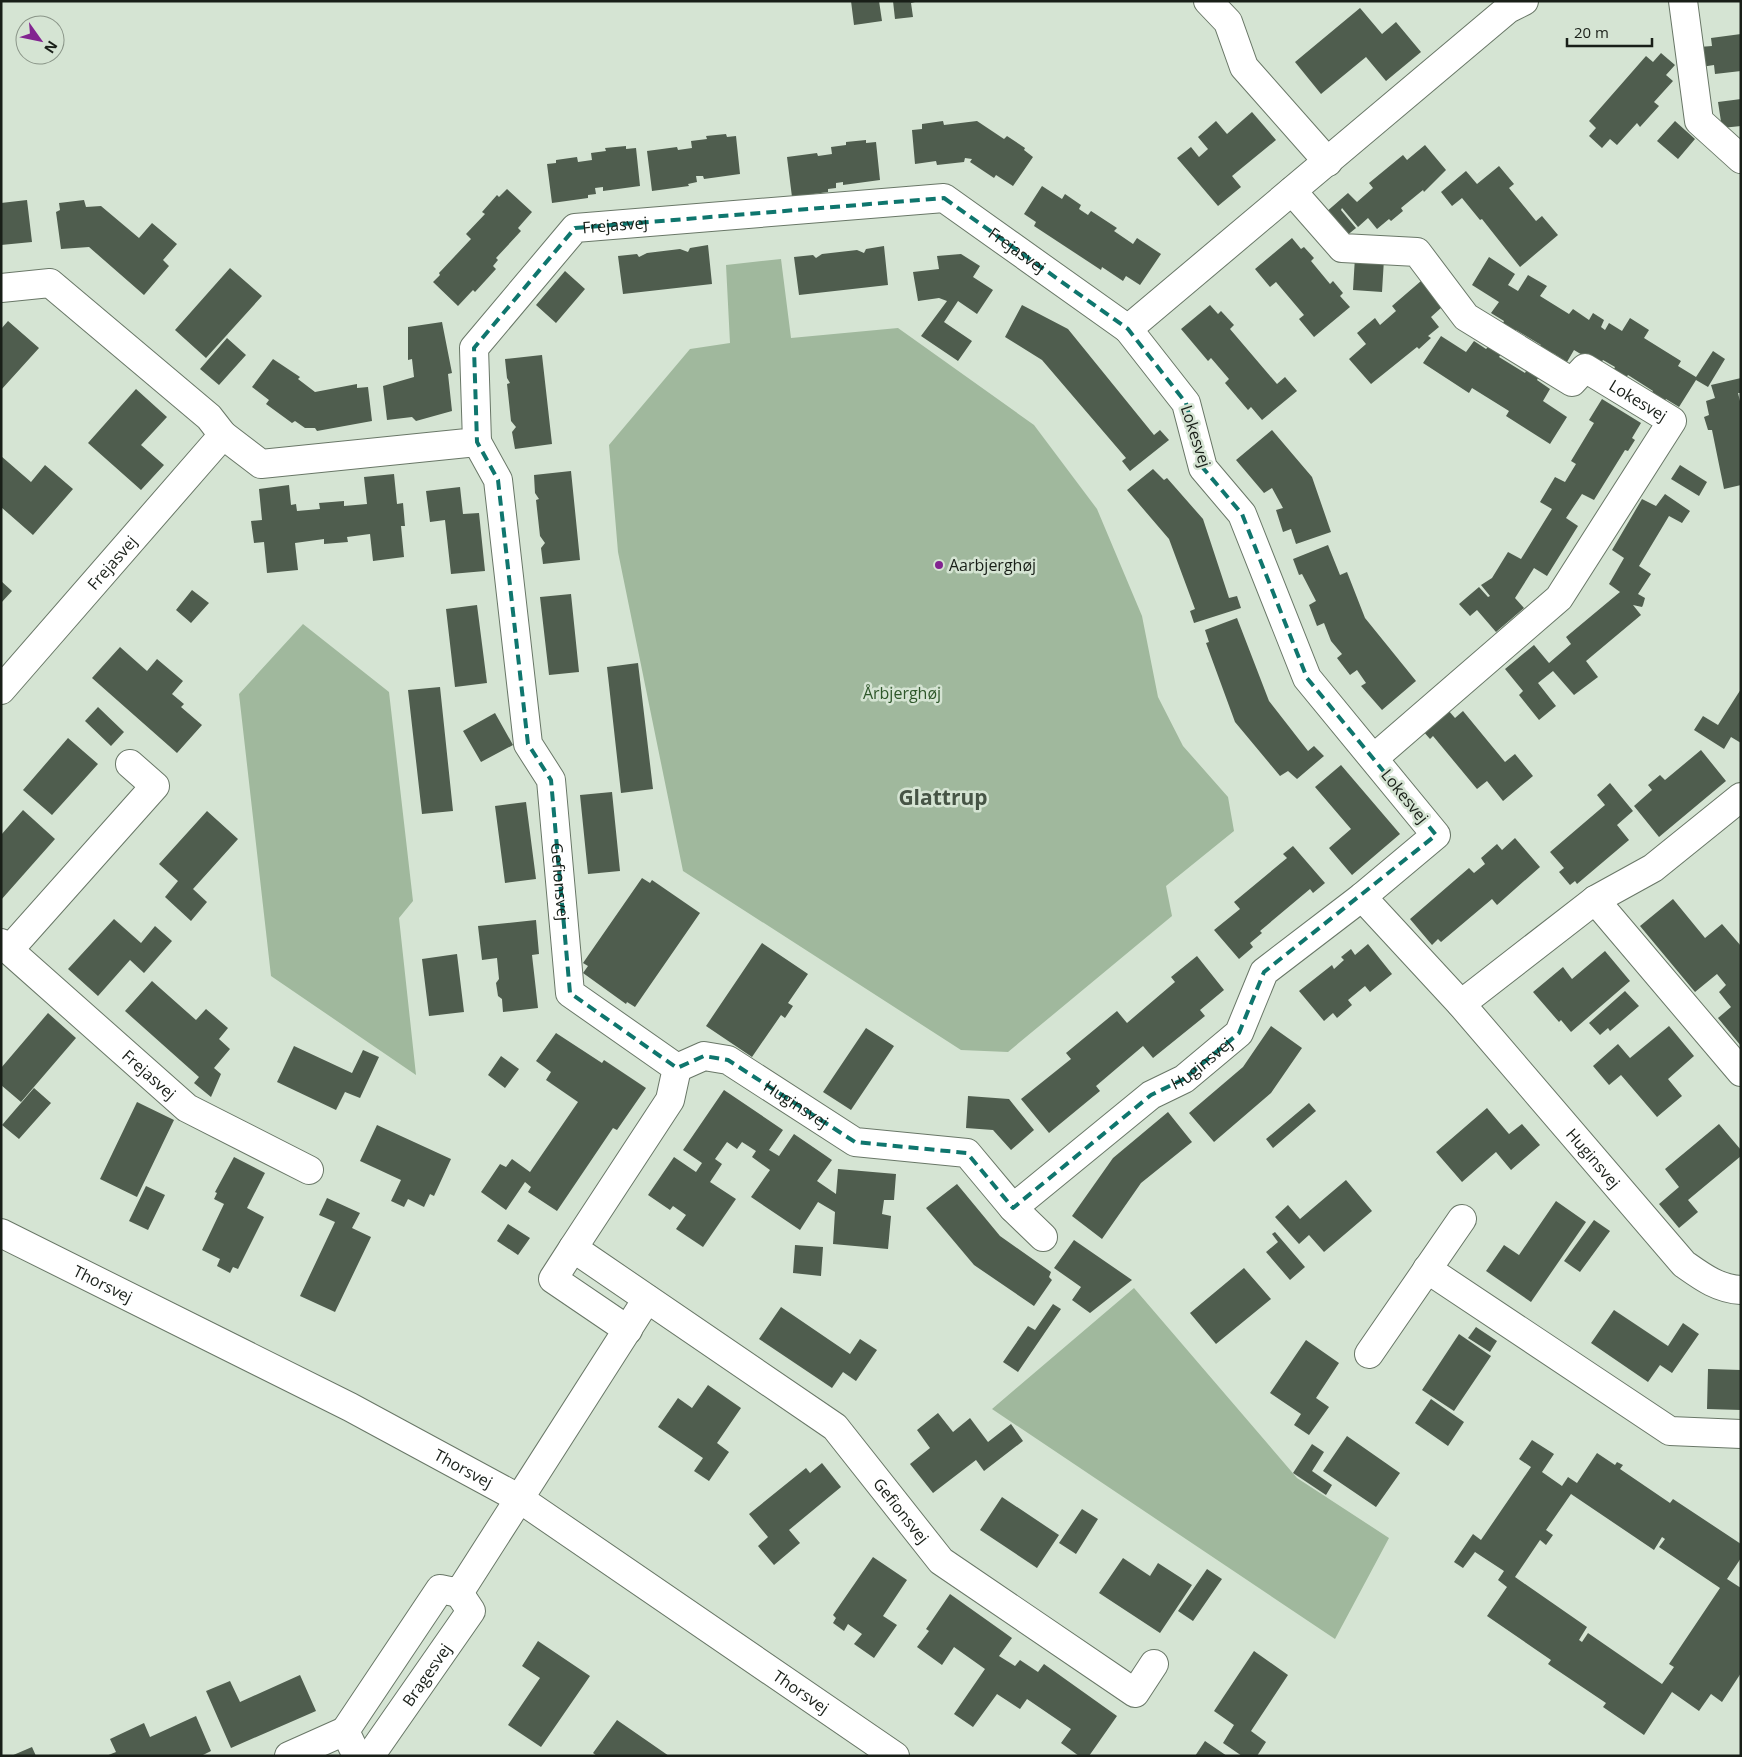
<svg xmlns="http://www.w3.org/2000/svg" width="1742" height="1757" viewBox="0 0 1742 1757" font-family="'Open Sans',sans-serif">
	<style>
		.green { fill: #a0b89d }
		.building { fill: #4f5d4e; fill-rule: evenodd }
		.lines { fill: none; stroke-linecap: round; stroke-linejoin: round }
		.minor-casing { stroke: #697767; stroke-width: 30 }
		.minor { stroke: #fff; stroke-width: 28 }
		.marked { fill: none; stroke: #0f766e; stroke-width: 4; stroke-dasharray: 10 6; stroke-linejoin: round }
		.poi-dot { fill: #822490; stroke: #d5e4d3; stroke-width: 2 }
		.labels { text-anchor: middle; stroke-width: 5; stroke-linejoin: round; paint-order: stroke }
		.street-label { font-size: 16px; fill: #191f18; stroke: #d5e4d3 }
		.poi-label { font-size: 16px; fill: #191f18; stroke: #d5e4d3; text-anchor: start }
		.park-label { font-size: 16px; fill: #2e572a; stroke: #d5e4d3 }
		.district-label { font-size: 21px; font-weight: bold; fill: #465445; stroke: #d5e4d3 }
	</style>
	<rect width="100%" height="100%" fill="#d5e4d3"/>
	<!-- green -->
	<path class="green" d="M781 259 791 338 898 328 1034 425 1097 509 1142 616 1158 697 1183 746 1228 797 1234 831 1166 886 1172 916 1008 1052 961 1050 683 871 618 552 609 445 690 349 730 343 726 265Z
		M303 624 389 692 413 901 399 918 416 1075 271 976 239 694Z
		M1134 1288 1297 1478 1389 1538 1335 1639 992 1409Z"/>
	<!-- building -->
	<path class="building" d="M851 1H879L882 21 854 25Z
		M893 1H919L911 3 913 17 895 19Z
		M1360 8 1382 34 1396 22 1421 52 1386 81 1366 57 1321 94 1295 62Z
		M1741 34V71L1715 74 1714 65 1701 67 1699 47 1712 46 1711 38Z
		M1661 53 1675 65 1666 75 1673 81 1654 102 1659 106 1640 127 1637 123 1617 145 1610 139 1602 148 1589 136 1596 128 1589 121 1646 56 1653 62Z
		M1741 99V126L1722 128 1718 102Z
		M1252 112 1276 140 1232 176 1241 187 1218 206 1177 158 1191 147 1199 157 1208 149 1198 137 1216 121 1227 134Z
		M943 121 944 125 977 121 1004 139 1007 136 1025 148 1024 150 1033 157 1013 186 996 175 994 178 970 162 972 159 965 158 964 162 937 165 936 161 915 164 912 130 922 129V124Z
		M1675 121 1695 139 1678 159 1657 141Z
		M726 134 727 137 736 136 740 174 704 179 703 176H696L697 182 688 184 689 186 652 191 647 151 677 147 678 150 692 148 691 141 707 139 706 136Z
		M866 140V143L876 142 880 180 843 185V182L836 183V188L828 189V192L792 197 787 157 817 153 818 156 832 154 831 147 846 145V142Z
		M1425 145 1446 170 1424 192 1423 190 1401 208 1403 211 1391 221 1389 219 1377 229 1368 218 1358 227 1342 208 1341 210 1356 228 1345 237 1325 213 1348 193 1357 202 1373 188 1369 183 1403 155 1407 160Z
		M626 146V149L636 148 640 186 603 191V187L595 188 596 194 588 195V198L552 203 547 164 556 163V160L577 157 578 162 592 160 591 153 606 151 605 148Z
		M1499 166 1514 184 1509 188 1536 221 1542 216 1558 235 1520 267 1482 219 1480 220 1462 198 1452 206 1441 192 1466 171 1477 184Z
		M1042 186 1062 199 1065 194 1081 205 1079 209 1088 215 1091 211 1117 228 1114 231 1133 244 1137 238 1161 254 1140 285 1126 276 1123 281 1102 267 1101 270 1034 226 1036 222 1024 214Z
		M507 189 532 212 518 228 521 231 496 258 498 260 493 266 496 269 475 292 473 290 458 306 433 282 440 275 439 273 471 239 466 234 485 214 482 212 497 195 499 197Z
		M27 200 32 242 1 245V203Z
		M84 200 86 207 101 206 139 238 152 223 177 244 163 260 169 266 144 295 89 247 61 249 56 212 60 210 59 203Z
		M1292 238 1301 249 1304 247 1314 258 1311 261 1330 284 1333 281 1343 293 1340 296 1350 307 1314 337 1299 319 1304 315 1276 282 1270 287 1255 269Z
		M708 245 712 284 623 294 618 256 637 254 639 257 647 253 680 249 688 252 690 248Z
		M884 246 888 285 799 295 794 257 813 255 816 258 822 254 857 250 864 253 866 249Z
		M961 254 980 266 973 277 993 290 977 314 958 301 944 322 972 341 958 361 921 336 947 301 939 298 918 301 913 272 939 269 937 256Z
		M1355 257 1384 259 1382 292 1353 290Z
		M1489 257 1515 274 1508 285 1518 291 1528 275 1547 286 1540 296 1569 314 1573 309 1589 320 1593 313 1604 320 1601 327 1605 330 1609 323 1622 331 1630 318 1649 330 1644 338 1681 361 1678 366 1696 377 1713 351 1725 359 1708 387 1696 380 1679 407 1666 399 1664 402 1651 394 1653 391 1628 375 1625 379 1613 371 1615 367 1603 360 1599 365 1574 350 1567 362 1553 353 1552 356 1539 348 1541 345 1516 330 1514 333 1502 325 1504 321 1491 313 1499 302 1472 285Z
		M230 268 262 296 206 358 175 330Z
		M565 271 585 289 556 323 536 305Z
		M1421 281 1442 307 1431 317 1439 327 1428 336 1431 338 1419 349 1417 347 1371 384 1349 359 1366 344 1357 333 1375 318 1380 325 1396 311 1392 306Z
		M1022 305 1068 329 1154 435 1160 430 1169 440 1130 471 1122 461 1126 458 1042 360 1005 337Z
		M1210 305 1218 314 1221 311 1234 325 1230 329 1277 384 1285 377 1297 391 1262 420 1251 407 1248 410 1225 383 1229 379 1211 358 1208 361 1181 329Z
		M8 321 39 348 1 390V329Z
		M442 322 452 373 448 374 452 411 416 421 412 417 387 420 383 386 414 377 412 359 408 360V327Z
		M1441 336 1466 352 1474 341 1486 349 1489 346 1501 354 1499 357 1525 373 1527 369 1539 376 1537 380 1550 389 1543 401 1567 417 1550 444 1506 416 1509 411 1472 388 1469 393 1423 363Z
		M227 338 246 355 219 385 200 369Z
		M542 355 552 444 515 449 512 432 516 427 511 421 507 384 510 383 507 378 505 359Z
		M273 359 300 377 298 379 315 392 357 384V388L368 387 372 421 317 431 315 428H305L295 421 292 423 266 404 269 400 252 387Z
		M1741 378V393H1738L1741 405V485L1724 489 1712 430H1708L1704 417 1709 415 1706 401 1715 398 1711 385Z
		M136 389 167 417 141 445 164 465 141 490 88 443Z
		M1602 399 1641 423 1632 438 1635 440 1628 451 1625 450 1594 500 1582 494 1566 518 1578 526 1547 576 1534 568 1515 598 1524 608 1496 632 1477 610 1470 616 1459 604 1479 587 1488 597 1490 596 1481 585 1492 578 1508 552 1521 559 1552 509 1540 502 1555 477 1565 482 1576 464 1571 461 1594 423 1589 420Z
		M1272 430 1312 477 1331 532 1296 544 1291 529 1283 532 1276 510 1283 508 1272 488 1264 493 1236 460Z
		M1 456 31 482 45 465 73 489 33 535 1 507Z
		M1680 465 1707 482 1699 496 1671 479Z
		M1153 469 1164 480 1167 478 1203 519 1229 598 1237 596 1241 608 1194 623 1190 611 1195 609 1169 539 1127 490Z
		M571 471 580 560 543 564 541 548 545 543 540 536 536 500 539 499 535 493 534 475Z
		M394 474 397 504 403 503 405 526H401L404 557 373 561 370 534 347 537 348 542 324 544V539L295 543 298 570 267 573 264 542 254 543 251 521 262 520 259 489 289 485 291 505 296 504 297 511 320 509 319 503 344 501V506L367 504 364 477Z
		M460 487 463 514 479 513 485 571 451 574 445 520 430 522 426 491Z
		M1665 494 1690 511 1682 523 1669 516 1639 566 1651 574 1638 594 1645 598 1643 605 1642 607 1633 605 1641 615 1586 661 1598 677 1574 695 1553 671 1538 683 1556 706 1539 720 1519 695 1523 691 1505 669 1534 645 1549 663 1571 644 1566 637 1620 592 1609 584 1624 558 1612 550 1642 499 1656 506Z
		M1328 545 1340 575 1347 572 1365 618 1416 681 1382 710 1361 686 1366 683 1357 670 1350 675 1337 658 1342 654 1331 641 1324 623 1317 626 1309 605 1316 601 1302 574 1299 575 1293 559Z
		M1 581 12 591 1 603Z
		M192 590 209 603 191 623 176 610Z
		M571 594 579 672 549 675 540 597Z
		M477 605 487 683 455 687 446 609Z
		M1237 618 1269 701 1308 751 1314 746 1324 756 1297 779 1288 771 1280 776 1235 722 1206 643 1209 642 1205 630Z
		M120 647 147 671 157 659 183 681 172 694 184 704 181 707 202 725 177 753 92 678Z
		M638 663 653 789 621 793 607 667Z
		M440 687 453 811 422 814 408 690Z
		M1741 689V743L1731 737 1724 749 1694 730 1703 716 1718 725Z
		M98 707 124 732 111 746 85 721Z
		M1448 710 1455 718 1463 711 1505 762 1515 754 1533 776 1503 801 1487 781 1477 789 1433 736 1430 739 1423 731Z
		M495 713 513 745 481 762 463 731Z
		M68 738 98 764 52 815 23 790Z
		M1701 750 1726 781 1659 837 1634 806 1652 790 1648 785 1660 775 1665 780Z
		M1341 765 1400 834 1352 875 1329 848 1351 829 1315 787Z
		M1610 783 1633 811 1617 825 1629 840 1577 884 1575 881 1570 885 1559 872 1564 868 1550 852 1605 805 1597 795Z
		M612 792 620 871 588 874 580 795Z
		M526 802 536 879 505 883 495 806Z
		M23 810 55 839 1 900V835Z
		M207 811 238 839 193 889 207 902 191 921 165 897 178 881 159 864Z
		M1515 838 1540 867 1497 905 1492 899 1441 942 1438 939 1432 945 1410 919 1469 868 1474 873 1485 864 1481 858 1497 844 1502 850Z
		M1293 846 1325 883 1313 893 1310 889 1260 931 1262 933 1250 943 1253 947 1239 959 1214 930 1240 909 1234 902 1287 858 1283 854Z
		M642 878 650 883 652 880 700 913 635 1007 627 1002 626 1004 583 973 588 966 583 963Z
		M1673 899 1705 938 1722 924 1741 946V1046L1718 1018 1731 1007 1719 992 1726 985 1717 974 1695 992 1640 926Z
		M114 919 141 943 155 926 172 941 144 973 130 960 98 996 68 969Z
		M536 920 539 954 532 955 538 1008 503 1012 502 999 498 996 496 983 499 979 497 958 482 960 478 926Z
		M762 943 808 974 788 1003 793 1006 785 1018 781 1015 752 1057 706 1026Z
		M1368 944 1392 974 1370 992 1365 986 1348 1000 1352 1005 1337 1018 1333 1013 1324 1021 1299 991 1332 965 1334 969 1344 960 1341 957 1351 949 1355 955Z
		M1605 951 1630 981 1571 1032 1561 1020 1559 1022 1533 992 1563 967 1572 979Z
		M457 954 464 1012 429 1016 422 959Z
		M1197 956 1224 990 1200 1010 1205 1016 1153 1058 1143 1046 1096 1086 1100 1091 1049 1133 1021 1099 1071 1059 1066 1053 1117 1011 1127 1023 1175 982 1171 977Z
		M152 981 196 1020 206 1009 228 1028 219 1039 230 1049 214 1068 221 1074 211 1097 194 1083 199 1077 125 1011Z
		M1625 991 1639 1006 1610 1031 1608 1028 1600 1035 1589 1023Z
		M48 1013 76 1038 21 1102 1 1085V1068Z
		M1271 1026 1302 1048 1271 1093 1214 1142 1189 1113 1243 1067Z
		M1669 1026 1694 1056 1668 1079 1682 1096 1657 1117 1621 1075 1609 1085 1593 1066 1618 1044 1630 1058Z
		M866 1028 894 1046 851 1110 823 1092Z
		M556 1033 602 1063 604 1060 646 1088 617 1130 613 1128 557 1211 528 1192 531 1187 525 1182 506 1210 481 1192 500 1164 506 1167 512 1159 530 1172 578 1102 546 1080 551 1072 536 1061Z
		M294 1046 352 1073 363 1050 379 1057 360 1098 345 1092 336 1110 277 1082Z
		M501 1056 519 1069 505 1088 488 1075Z
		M34 1088 51 1103 19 1139 2 1125Z
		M724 1090 783 1130 769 1150 779 1156 794 1134 832 1160 817 1181 836 1194 838 1169 896 1174 894 1200H884L882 1214 891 1216 888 1249 833 1244 835 1212 818 1202 800 1230 751 1197 770 1170 752 1157 756 1151 742 1142 737 1149 727 1142 715 1159 722 1164 710 1182 736 1199 703 1247 676 1229 686 1215 673 1206 670 1210 648 1195 674 1157 696 1172 702 1163 683 1150Z
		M968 1096 1009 1099 1034 1130 1011 1150 993 1130 966 1128Z
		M137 1102 174 1120 137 1197 100 1179Z
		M1309 1103 1316 1111 1273 1148 1266 1139Z
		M1487 1108 1509 1134 1522 1124 1540 1145 1511 1170 1496 1152 1462 1182 1436 1152Z
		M1168 1112 1192 1142 1141 1183 1102 1239 1072 1216 1113 1158Z
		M1719 1124 1741 1150V1156L1688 1200 1698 1212 1679 1228 1659 1204 1679 1187 1665 1169Z
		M377 1125 451 1159 434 1196 430 1194 424 1207 408 1199 404 1207 391 1201 401 1180 360 1161Z
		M234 1157 265 1173 247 1208 264 1217 238 1269 233 1267 230 1273 217 1266 220 1259 202 1250 224 1204 214 1199 217 1193 215 1192Z
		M1346 1180 1372 1211 1324 1252 1309 1235 1299 1244 1275 1217 1288 1205 1300 1219Z
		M957 1184 1000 1236 1051 1272 1049 1277 1052 1280 1034 1306 974 1265 926 1208Z
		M146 1186 165 1195 148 1230 129 1221Z
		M327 1198 360 1213 352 1228 371 1237 335 1312 300 1296 335 1222 319 1215Z
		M1556 1201 1586 1222 1531 1302 1486 1271 1504 1245 1519 1255Z
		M1594 1220 1610 1231 1580 1272 1564 1261Z
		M508 1224 530 1238 518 1255 497 1241Z
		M1275 1232 1305 1267 1290 1280 1266 1252 1278 1242 1272 1234Z
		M1074 1240 1132 1280 1090 1313 1072 1300 1081 1287 1054 1268Z
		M795 1245 823 1247 821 1276 793 1273Z
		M1244 1268 1271 1299 1216 1344 1190 1313Z
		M1053 1304 1061 1309 1018 1372 1003 1362 1028 1326 1035 1330Z
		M781 1307 850 1354 860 1339 877 1350 856 1381 843 1372 832 1388 759 1339Z
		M1614 1310 1668 1346 1683 1323 1699 1334 1672 1373 1660 1365 1648 1382 1591 1343Z
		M1476 1327 1497 1341 1490 1352 1468 1338Z
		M1459 1334 1491 1356 1454 1411 1422 1390Z
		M1306 1340 1339 1363 1316 1398 1329 1407 1309 1435 1294 1425 1301 1414 1270 1393Z
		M1708 1369 1741 1370V1410L1707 1409Z
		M708 1385 741 1408 717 1443 729 1452 709 1481 694 1471 703 1458 658 1427 678 1398 692 1408Z
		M1431 1399 1464 1422 1448 1446 1415 1423Z
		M938 1413 953 1432 970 1418 988 1442 1011 1424 1023 1441 984 1471 976 1460 933 1493 910 1464 930 1448 917 1430Z
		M1347 1436 1400 1473 1376 1507 1323 1471Z
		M1532 1440 1554 1454 1542 1472 1562 1486 1568 1477 1577 1483 1597 1453 1615 1465 1617 1462 1623 1465 1620 1469 1670 1503 1673 1499 1741 1544V1558L1727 1579 1741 1588V1673L1722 1702 1711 1694 1699 1711 1672 1692 1644 1735 1603 1707 1606 1703 1548 1664 1551 1660 1487 1616 1507 1587 1498 1580 1504 1571 1475 1552 1463 1568 1454 1562 1473 1534 1481 1540 1531 1467 1519 1459ZM1571 1494 1654 1550 1662 1537 1665 1539 1659 1547 1720 1588 1669 1664 1674 1667 1662 1684 1588 1633 1582 1642 1579 1640 1587 1627 1515 1577 1540 1540 1546 1545 1553 1535 1546 1530Z
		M1312 1444 1324 1452 1312 1471 1332 1485 1326 1495 1293 1473Z
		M822 1463 841 1487 789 1530 800 1543 774 1565 758 1546 768 1537 749 1514 806 1468 810 1473Z
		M1002 1497 1059 1535 1037 1568 980 1530Z
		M1082 1509 1098 1519 1076 1554 1059 1543Z
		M873 1557 907 1580 883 1616 897 1625 874 1658 854 1644 862 1634 848 1624 844 1631 833 1623 836 1618 833 1615Z
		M1123 1558 1150 1576 1158 1563 1192 1585 1160 1633 1099 1593Z
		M1207 1569 1222 1579 1193 1621 1178 1611Z
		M950 1594 1012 1638 999 1656 1015 1666 1020 1660 1038 1672 1044 1664 1117 1716 1089 1756H1079L1061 1743 1071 1729 1027 1699 1020 1709 997 1694 973 1727 954 1714 985 1669 954 1647 942 1665 917 1647 929 1631 926 1629Z
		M538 1641 590 1676 541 1747 508 1725 540 1678 522 1666Z
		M1254 1651 1288 1675 1251 1731 1266 1742 1257 1756H1242L1223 1743 1234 1725 1214 1711Z
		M300 1675 316 1711 231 1748 206 1691 230 1681 240 1702Z
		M196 1716 211 1751 201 1756H106L116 1752 110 1739 144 1723 150 1737Z
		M617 1720 669 1756H597L593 1753Z
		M1205 1741 1227 1756H1195Z
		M32 1747 36 1756H11Z"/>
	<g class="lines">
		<!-- minor casing -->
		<g class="minor-casing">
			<g id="minor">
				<path d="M1208 1 1228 22 1244 67 1328 162"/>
				<path d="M1683 1 1699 121 1741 159"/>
				<path id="s1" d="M1292 191 1342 248 1417 252 1466 317 1572 382 1585 368 1672 421 1559 598 1374 758"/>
				<path d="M1 288 50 283 209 417 223 435"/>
				<path id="s2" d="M477 442 498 480 528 744 551 780 570 993 677 1068 670 1100 573 1248 835 1427 941 1561 1135 1693 1154 1664"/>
				<path id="s3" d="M1 690 223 435 261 464 477 442 474 348 575 228 944 198 1128 329"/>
				<path id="s4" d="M1362 897 1461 1004 1684 1264C1701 1276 1718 1289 1741 1290"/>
				<path d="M1595 900 1741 1072"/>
				<path id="s5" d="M1 943 187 1108 309 1170"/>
				<path d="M9 950 155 786 130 764"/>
				<path d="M1461 1004 1595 900 1653 868 1741 797"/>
				<path id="s6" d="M677 1068 704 1056 728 1060 855 1142 967 1153 1013 1208 1043 1237"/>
				<path id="s7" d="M1013 1208 1151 1095 1184 1079 1239 1033 1264 972 1362 897 1436 835 1307 678 1242 514 1203 468 1186 403 1128 329 1508 9 1524 1"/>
				<path id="s8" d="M1 1233 350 1407 520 1499 895 1756"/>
				<path d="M573 1248 553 1279 628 1330"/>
				<path d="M1427 1269 1670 1431 1741 1434"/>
				<path d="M1369 1354 1462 1219"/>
				<path d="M289 1756 345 1731"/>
				<path d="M357 1756 345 1731 440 1589 459 1593 647 1299"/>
				<path id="s9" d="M370 1756 471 1611 459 1593"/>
			</g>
		</g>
		<!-- minor -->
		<use href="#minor" class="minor"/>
	</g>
	<!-- marked area -->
	<path class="marked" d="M944 198 1128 329 1186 403 1203 468 1242 514 1307 678 1436 835 1264 972 1239 1033 1184 1079 1151 1095 1013 1208 967 1153 855 1142 728 1060 704 1056 677 1068 570 993 551 780 528 744 498 480 477 442 474 348 575 228Z"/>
	<!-- markers -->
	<circle class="poi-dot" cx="939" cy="565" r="5"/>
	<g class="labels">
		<!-- street labels -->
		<g class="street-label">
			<text dy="6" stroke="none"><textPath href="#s3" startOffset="894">Frejasvej</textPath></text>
			<text dy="6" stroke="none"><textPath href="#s3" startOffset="1314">Frejasvej</textPath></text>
			<text dy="6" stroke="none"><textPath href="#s1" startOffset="438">Lokesvej</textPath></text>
			<text transform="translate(1196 436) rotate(72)" y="6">Lokesvej</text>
			<text dy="6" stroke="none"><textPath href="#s3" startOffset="169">Frejasvej</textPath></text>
			<text transform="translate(1405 796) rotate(51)" y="6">Lokesvej</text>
			<text dy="6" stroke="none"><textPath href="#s2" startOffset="454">Gefionsvej</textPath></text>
			<text dy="6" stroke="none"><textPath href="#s7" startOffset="238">Huginsvej</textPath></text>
			<text dy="6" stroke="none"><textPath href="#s5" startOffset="198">Frejasvej</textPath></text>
			<text dy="6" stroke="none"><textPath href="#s6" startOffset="135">Huginsvej</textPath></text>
			<text dy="6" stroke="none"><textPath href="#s4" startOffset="349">Huginsvej</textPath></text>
			<text dy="6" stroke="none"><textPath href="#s8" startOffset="114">Thorsvej</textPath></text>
			<text dy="6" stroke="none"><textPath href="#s8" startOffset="519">Thorsvej</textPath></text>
			<text dy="6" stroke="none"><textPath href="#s2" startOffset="1330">Gefionsvej</textPath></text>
			<text dy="6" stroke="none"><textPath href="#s9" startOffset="99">Bragesvej</textPath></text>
			<text dy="6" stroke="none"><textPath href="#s8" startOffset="924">Thorsvej</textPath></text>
		</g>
		<!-- poi labels -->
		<g class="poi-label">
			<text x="949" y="571">Aarbjerghøj</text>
		</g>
		<!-- park labels -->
		<g class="park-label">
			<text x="902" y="699">Årbjerghøj</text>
		</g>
		<!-- district labels -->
		<g class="district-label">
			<text x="943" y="805">Glattrup</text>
		</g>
	</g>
	<!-- border -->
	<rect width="1742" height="1757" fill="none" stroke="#191f18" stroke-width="5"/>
	<!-- north arrow -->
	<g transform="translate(40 40) rotate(123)"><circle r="24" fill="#d5e4d3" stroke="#8a9588"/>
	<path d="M0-4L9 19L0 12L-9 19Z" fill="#822490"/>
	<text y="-8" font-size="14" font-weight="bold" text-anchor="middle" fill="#191f18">N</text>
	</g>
	<!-- scale -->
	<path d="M1567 38v8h85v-8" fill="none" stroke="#191f18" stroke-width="2.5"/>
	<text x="1574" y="38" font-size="15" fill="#191f18" stroke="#d5e4d3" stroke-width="4" paint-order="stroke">20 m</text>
</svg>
